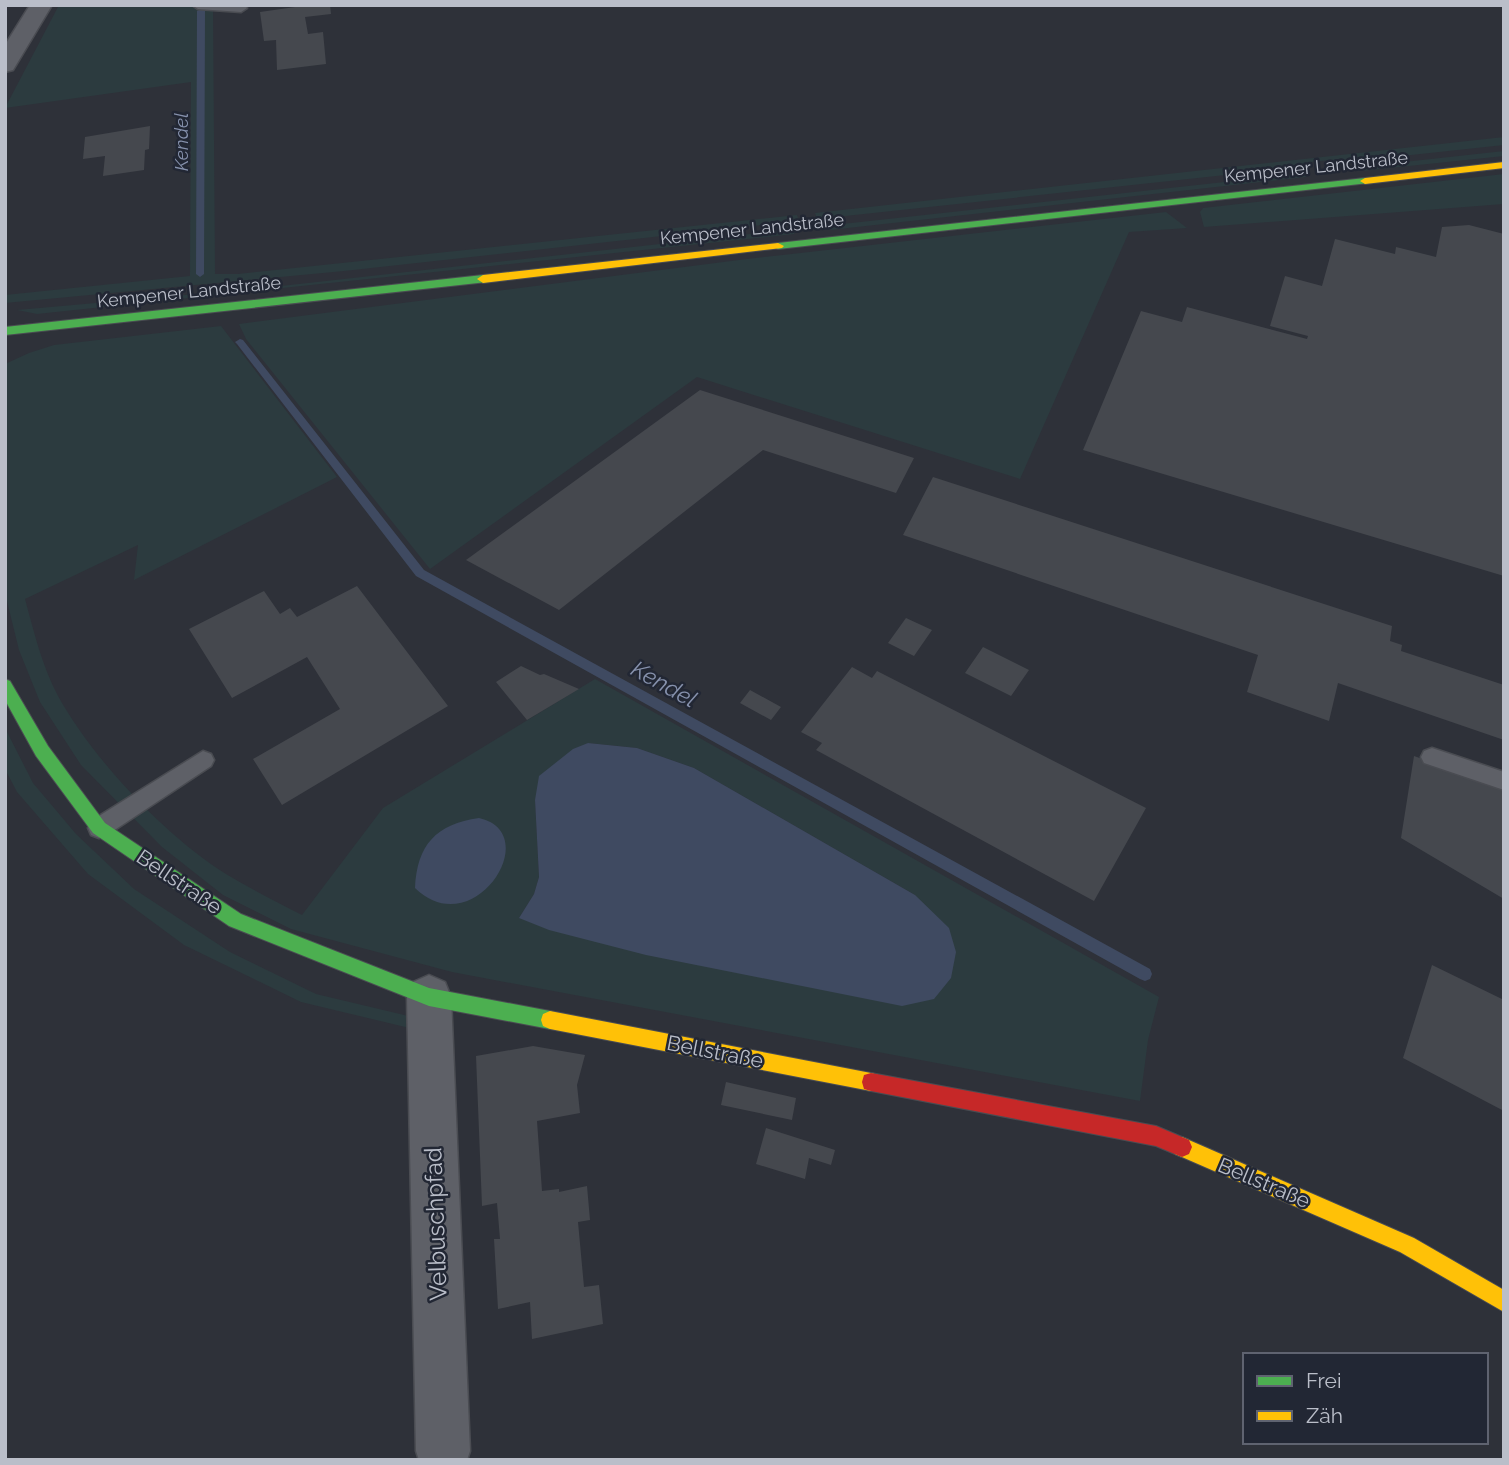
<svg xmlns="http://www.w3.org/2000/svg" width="1509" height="1465" viewBox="0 0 1509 1465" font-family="Raleway,sans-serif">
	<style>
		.green { fill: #2c3b3f; fill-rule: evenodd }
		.water { fill: #3f4a61 }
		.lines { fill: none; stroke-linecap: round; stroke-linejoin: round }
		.stream { fill: #3f4a61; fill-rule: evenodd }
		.building { fill: #45484e }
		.lane-casing { stroke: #4a4c52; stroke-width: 3 }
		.street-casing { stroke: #4a4c52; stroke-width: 3 }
		.fast-casing { stroke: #4a4c52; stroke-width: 2 }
		.slow-casing { stroke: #4a4c52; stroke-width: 2 }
		.jam-casing { stroke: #4a4c52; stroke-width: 2 }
		.lane { fill: #5e6067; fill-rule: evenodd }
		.street { fill: #5e6067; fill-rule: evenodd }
		.fast { fill: #4caf50; fill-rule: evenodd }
		.slow { fill: #ffc107; fill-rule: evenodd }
		.jam { fill: #c62828; fill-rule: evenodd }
		.labels { text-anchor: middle; stroke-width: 5; stroke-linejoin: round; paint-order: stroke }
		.far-street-label { font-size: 18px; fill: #babec9; stroke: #222734 }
		.far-water-label { font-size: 19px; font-style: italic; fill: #8691ac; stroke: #222734 }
		.street-label { font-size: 21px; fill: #babec9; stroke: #222734 }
		.water-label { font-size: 23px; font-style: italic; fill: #8691ac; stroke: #222734 }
		.near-street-label { font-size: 24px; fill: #babec9; stroke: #222734 }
	</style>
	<rect width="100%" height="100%" fill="#2e3139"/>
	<!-- green -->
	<path class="green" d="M59 5H213L215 274H238L797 215 799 221 344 271 5 303V295L190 276 191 82 5 108Z
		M1504 137V145L1337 163 1331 160 1310 162V166L817 219 815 213Z
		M1504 151V156L1361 171 1349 168Z
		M1306 173V177L830 230 824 226Z
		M1504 174V204L1204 227 1200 212 1203 208Z
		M1166 212 1187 228 1129 232 1020 479 697 377 430 569 246 339 239 324 747 259Z
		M796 229 794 234 37 314 17 310 253 289Z
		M221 326 337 477 134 580 138 545 25 599C34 632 42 666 58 696 93 759 165 836 226 874 251 889 277 902 302 915L383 808 595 679 1159 997 1148 1040 1140 1101 452 972 291 929 223 895 162 847 81 765 40 702 19 650 5 593V364L29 353 54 345ZM588 743 637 748 694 768 915 895 519 918 534 894 539 877 535 800Z
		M5 728 33 783 76 834 134 889 230 952 316 994 421 1019 422 1031 301 1002 184 945 88 874 17 792 5 769Z"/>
	<!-- water -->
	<path class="water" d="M588 743 637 748 694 768 915 895 949 928 956 952 951 978 934 999 902 1006 646 955 549 930 519 918 534 894 539 877 535 800 539 776 573 749Z
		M479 818C546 833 473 945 415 888 417 845 436 824 479 818Z"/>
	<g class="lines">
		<!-- stream -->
		<path class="stream" d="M201 9 205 11 204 274 200 277 196 274 197 11Z
			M240 339 243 340 424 570 1150 969 1152 974 1150 979 1145 981 1140 979 416 576 237 344 235 342Z"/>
	</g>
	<!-- building -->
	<path class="building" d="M309 5H330L331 14 305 17 308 34 323 32 326 64 277 70 276 40 264 41 260 12Z
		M150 126 149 149 145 150 144 170 103 176 105 156 83 159 85 137Z
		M1469 225 1504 234V576L1083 450 1141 311 1182 322 1187 307 1307 339 1308 336 1270 326 1285 276 1322 286 1335 239 1395 254 1396 247 1436 257 1442 227Z
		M700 390 914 458 896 493 763 450 559 610 466 560Z
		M933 477 1392 626 1390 641 1402 645 1401 651 1504 685V740L1338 683 1329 721 1247 692 1258 655 903 535Z
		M357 586 448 706 282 805 253 759 340 709 307 657 232 698 189 629 264 591 280 614 290 608 297 617Z
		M906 618 932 630 914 656 888 643Z
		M983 647 1029 670 1011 696 965 673Z
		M521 666 540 675 544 674 579 689 527 720 496 682Z
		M852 667 872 678 877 671 1146 808 1094 901 816 750 822 743 801 732Z
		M750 690 781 707 771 720 740 703Z
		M1414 756 1504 788V899L1401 838Z
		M1432 965 1504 1000V1111L1403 1058Z
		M533 1046 585 1055 577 1085 580 1113 537 1121 542 1191 559 1189V1192L587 1186 590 1220 578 1222 584 1287 599 1285 603 1324 532 1339 530 1302 498 1309 494 1239H500L497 1203 482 1206 476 1056Z
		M726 1082 796 1098 792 1120 721 1105Z
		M766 1128 835 1150 831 1165 809 1158 805 1179 756 1164Z"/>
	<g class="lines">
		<!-- lane casing -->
		<g class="lane-casing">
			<path id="lane" d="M192 5H245L247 8 241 12 198 9Z
				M1432 748 1504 772V790L1424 763 1421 757 1424 751Z
				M203 751 211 754 214 760 211 766 107 835 99 838 91 835 88 828 91 821Z"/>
		</g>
		<!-- street casing -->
		<g class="street-casing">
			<path id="street" d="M30 5H52L13 70 5 72V45Z
				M429 975 445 982 451 997 470 1451 467 1460H419L416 1451 407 997 413 982Z"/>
		</g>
		<!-- fast casing -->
		<g class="fast-casing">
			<path id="fast" d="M1365 178 1370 181 1369 183 778 249 772 246 778 243Z
				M483 275 487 276V282L5 335V327Z
				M5 679 10 681 48 746 105 823 241 914 429 988 550 1011 557 1014 559 1020 557 1026 550 1029 429 1006 229 926 93 833 36 756 5 700Z"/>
		</g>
		<!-- slow casing -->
		<g class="slow-casing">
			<path id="slow" d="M1504 162V168L1365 184 1360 181 1365 178Z
				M778 243 784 246 782 248 483 283 477 279 483 275Z
				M550 1011 871 1073 878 1075 880 1082 878 1089 871 1091 550 1029 543 1026 541 1020 543 1014Z
				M1182 1137 1414 1238 1504 1290V1312L1400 1252 1175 1154 1172 1147 1175 1140Z"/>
		</g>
		<!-- jam casing -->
		<g class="jam-casing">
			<path id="jam" d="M871 1073 1156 1126 1189 1140 1192 1147 1189 1154 1182 1157 1156 1146 871 1091 864 1089 862 1082 864 1075Z"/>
		</g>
		<!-- lane -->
		<use href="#lane" class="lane"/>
		<!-- street -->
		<use href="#street" class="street"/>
		<!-- fast -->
		<use href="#fast" class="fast"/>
		<!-- slow -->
		<use href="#slow" class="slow"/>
		<!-- jam -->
		<use href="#jam" class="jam"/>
	</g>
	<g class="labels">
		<!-- far-street labels -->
		<g class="far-street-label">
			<text transform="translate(1316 167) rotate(-6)" y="6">Kempener Landstraße</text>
			<text transform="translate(752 229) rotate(-6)" y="6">Kempener Landstraße</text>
			<text transform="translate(189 292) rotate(-6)" y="6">Kempener Landstraße</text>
		</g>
		<!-- far-water labels -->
		<g class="far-water-label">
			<text transform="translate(181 142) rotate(-90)" y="7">Kendel</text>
		</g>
		<!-- street labels -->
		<g class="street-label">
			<text transform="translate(179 882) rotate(34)" y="7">Bellstraße</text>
			<text transform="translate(715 1052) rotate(11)" y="7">Bellstraße</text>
			<text transform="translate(1264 1183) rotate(23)" y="7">Bellstraße</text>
		</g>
		<!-- water labels -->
		<g class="water-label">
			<text transform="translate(664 684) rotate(29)" y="8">Kendel</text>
		</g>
		<!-- near-street labels -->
		<g class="near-street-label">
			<text transform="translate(436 1224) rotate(-92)" y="8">Velbuschpfad</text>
		</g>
	</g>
	<!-- border -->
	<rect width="1509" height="1465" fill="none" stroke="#babec9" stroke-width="14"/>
	<!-- legend -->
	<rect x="1243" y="1353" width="245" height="91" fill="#222734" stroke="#5f6370" stroke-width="2"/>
	<rect x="1257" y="1376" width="35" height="10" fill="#4caf50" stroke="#5f6370" stroke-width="2"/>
	<text x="1306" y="1388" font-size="21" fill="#babec9">Frei</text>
	<rect x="1257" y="1411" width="35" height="10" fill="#ffc107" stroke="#5f6370" stroke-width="2"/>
	<text x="1306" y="1423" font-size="21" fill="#babec9">Zäh</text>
</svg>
